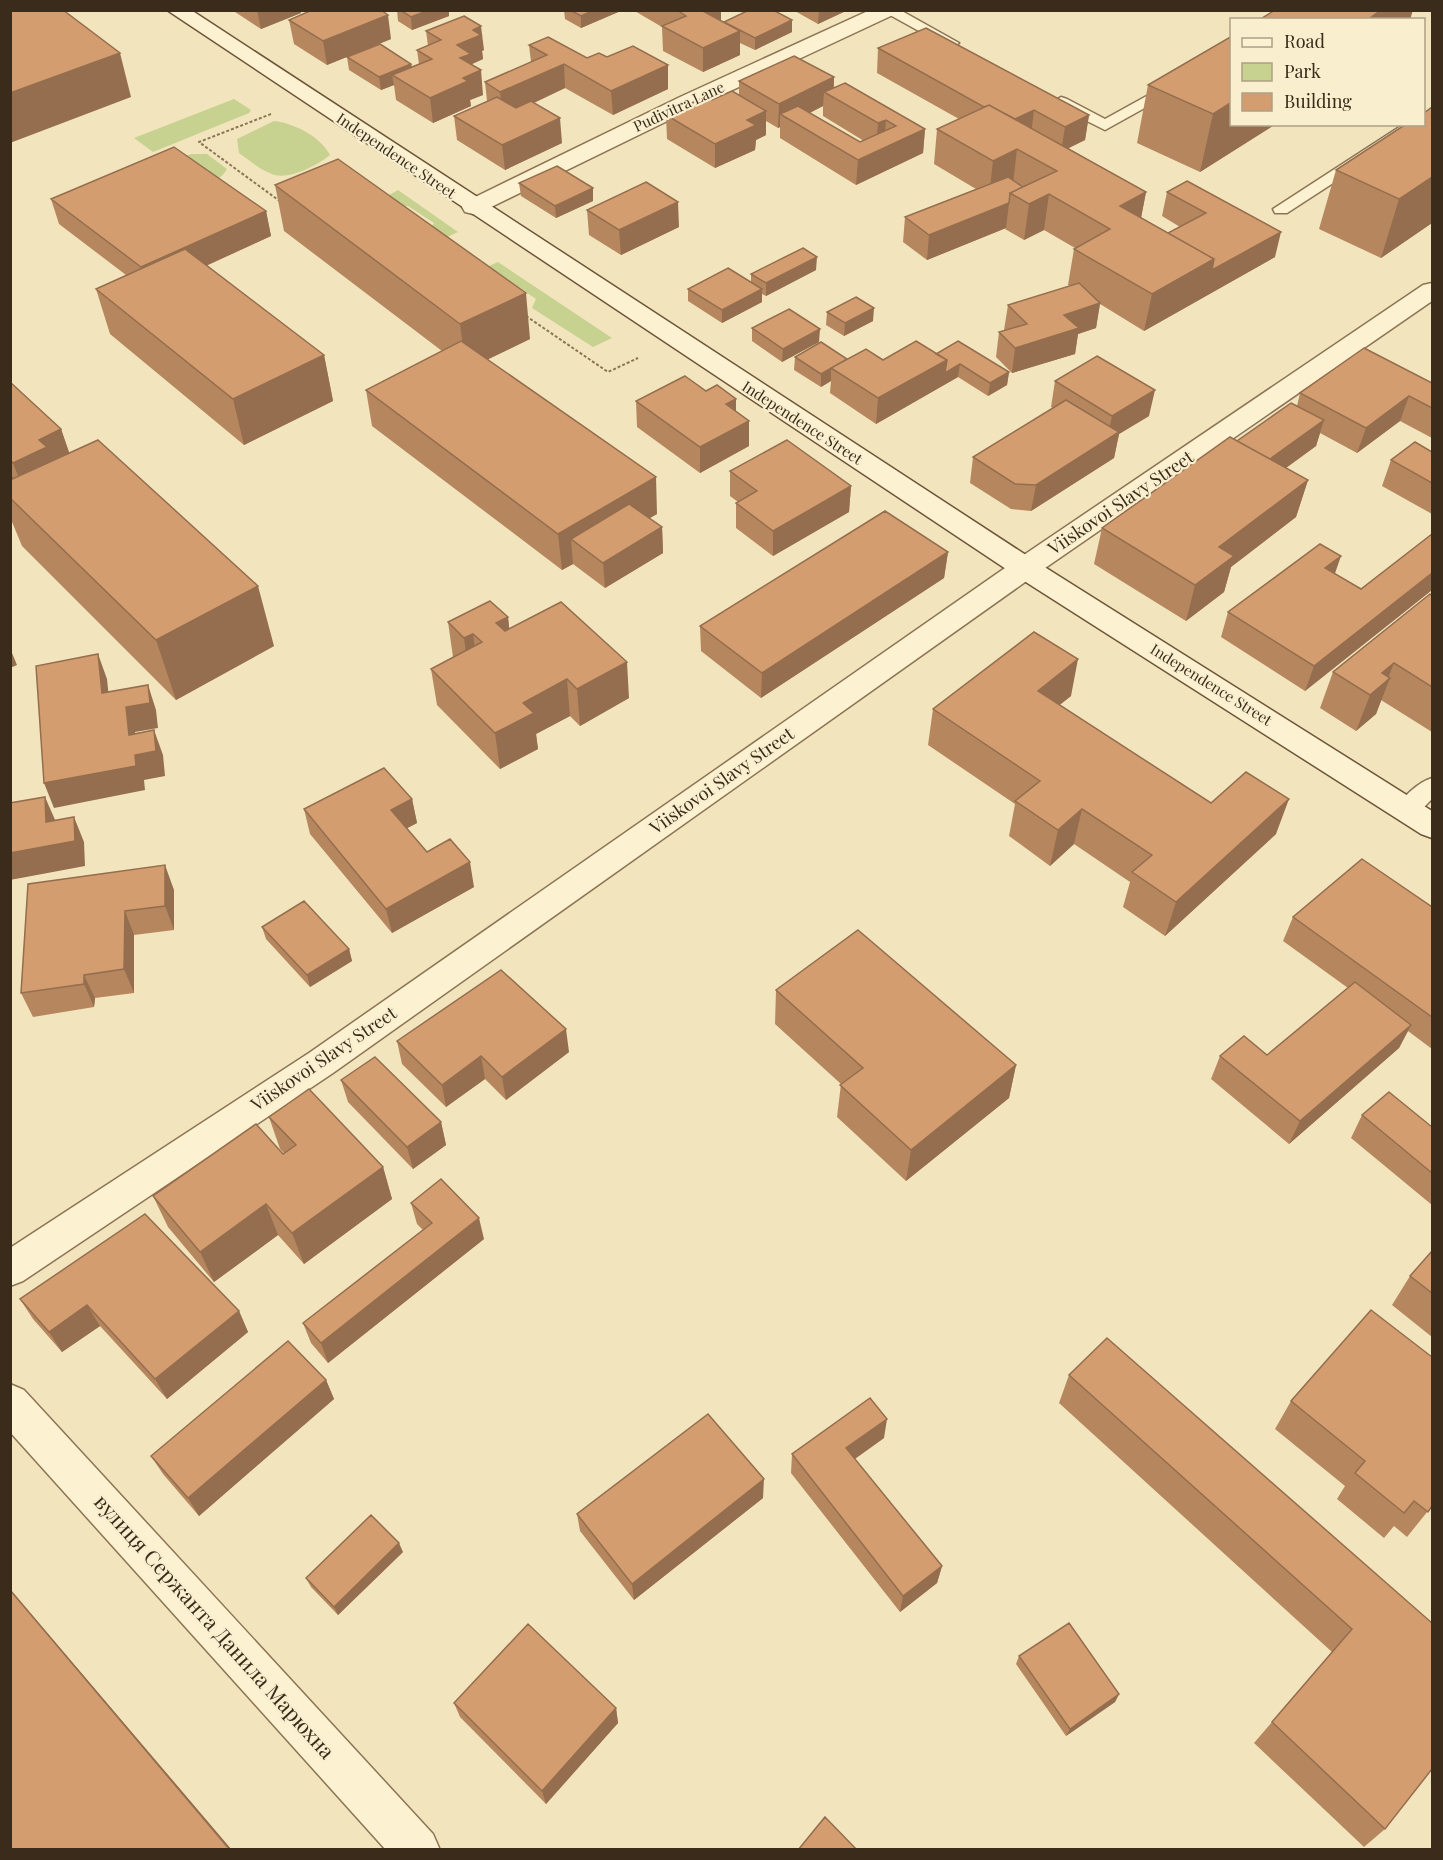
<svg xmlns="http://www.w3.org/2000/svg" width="1443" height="1860" viewBox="0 0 1443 1860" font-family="'Playfair Display',serif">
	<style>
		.green { fill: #c7d190 }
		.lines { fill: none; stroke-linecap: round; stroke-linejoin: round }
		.lane-casing { stroke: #8c7454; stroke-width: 3 }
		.street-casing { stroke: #8c7454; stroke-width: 3 }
		.secondary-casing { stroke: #6e5538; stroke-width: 3 }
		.path { stroke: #8c7454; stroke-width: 2; stroke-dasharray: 3 2; stroke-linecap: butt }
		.lane { fill: #fcf1d1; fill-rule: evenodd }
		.street { fill: #fcf1d1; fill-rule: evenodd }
		.secondary { fill: #fcf1d1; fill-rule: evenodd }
		.wall { fill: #b6875f; fill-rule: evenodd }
		.shaded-wall { fill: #946e4e }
		.building { fill: #d49d6f; stroke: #946e4e; stroke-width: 1.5 }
		.labels { text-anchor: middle; stroke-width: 4.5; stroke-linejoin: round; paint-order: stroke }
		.far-street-label { font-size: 15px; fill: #3a2b1b; stroke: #f9eece }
		.street-label { font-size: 18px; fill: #3a2b1b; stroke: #f9eece }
		.near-street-label { font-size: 21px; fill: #3a2b1b; stroke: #f9eece }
	</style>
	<rect width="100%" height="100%" fill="#f2e5bd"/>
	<!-- green -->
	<path class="green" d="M234 99 251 110 249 113 153 152 134 138Z
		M274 121C294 123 321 137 330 155 318 165 288 181 272 174 260 170 249 160 239 153L237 139Z
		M191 154H207L227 169C212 196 172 177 151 171Z
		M398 190 458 232 439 241 429 231 434 223 408 206H392L382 199Z
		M498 262 612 338 593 347 532 308 536 299 506 278 491 279 478 271Z"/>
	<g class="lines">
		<!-- lane casing -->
		<g class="lane-casing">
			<path id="lane" d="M881 10H900L959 43 951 48 946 46Z
				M1172 82 1180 87 1177 90 1105 130 1055 105 1053 102 1061 97 1067 99 1105 119Z
				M1404 124H1424L1287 213H1275L1273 209Z
				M1432 778V799C1422 809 1414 820 1399 815L1396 809C1402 797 1419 782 1432 778Z"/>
		</g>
		<!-- street casing -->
		<g class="street-casing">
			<path id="street" d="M870 10H898L895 14 696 107 481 212 473 214 465 212 462 207 465 202 680 97Z
				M1432 283V301L1035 575 333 1073 23 1281 10 1286V1248L309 1053 1015 561 1423 285Z
				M10 1384 24 1390 433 1834 440 1850H386L10 1432Z"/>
		</g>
		<!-- secondary casing -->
		<g class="secondary-casing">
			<path id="secondary" d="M167 10H191L1035 561 1432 811V838L1421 834 1015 575Z"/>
		</g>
		<!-- path -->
		<path class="path" d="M271 114 199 142 281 202
			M526 316 608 372 638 358"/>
		<!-- lane -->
		<use href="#lane" class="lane"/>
		<!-- street -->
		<use href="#street" class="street"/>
		<!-- secondary -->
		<use href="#secondary" class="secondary"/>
	</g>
	<!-- wall -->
	<path class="wall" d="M232 10H300L301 13 261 29Z
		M397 10H449V16L412 30 398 21Z
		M564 10H623L581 28 565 19Z
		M633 10H721V21L724 23 792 32 755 50 740 43V55L703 72 663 51 662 27Z
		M793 10H848L818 24Z
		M289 20 391 39 327 65 294 44Z
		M426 31 484 50 482 51 483 59 472 64 483 95 470 100 471 106 433 123 396 100 394 85 381 90 349 70 347 57 411 64 412 67 419 64 417 50 428 46Z
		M1232 36V124H1276L1200 172 1137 143 1148 85Z
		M529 45 587 58 607 57 668 65V89L613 115 565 88 534 103 562 143 505 170 457 140 454 116 487 101 485 82 531 62Z
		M878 48 1089 115 1085 140 1068 148 1146 192 1141 218 1168 233 1180 227 1162 216 1167 192 1187 181 1275 257 1144 331 1100 304 1096 328 1078 334 1075 354 1012 373 996 357 999 332 1004 330 1008 305 1070 286 1068 285 1074 249 1075 248 1044 230 1024 240 1005 229 1006 228 927 260 903 242 905 217 976 189 934 164 937 129 959 119 877 73Z
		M834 77V87L925 129 923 153 856 185 780 138V127L778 128 766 121V135L756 140 755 150 715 168 667 139 666 115 712 100 739 95V81ZM823 106V116L864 141 860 142 810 113Z
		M1432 107V223L1381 258 1319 229 1336 170Z
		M519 183 593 188V201L556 218 521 196Z
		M275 185 530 339 488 359 657 514 649 518 662 527 663 553 605 588 573 564 562 570 372 426 366 390 442 351 284 231Z
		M51 199 266 211 271 236 206 266 324 355 333 401 244 445 110 334 96 289 126 275 59 224Z
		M587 210 679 227 621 255 589 235Z
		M816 270 766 296 762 294V302L722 323 688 301V289L751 282V274Z
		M827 312 873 321 844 336 826 325Z
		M752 328 819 342 782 362 752 341Z
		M936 354 1009 372 1007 385 988 396 958 377 876 424 830 393 831 381 821 387 794 370 795 357 847 359 883 360Z
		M1055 381 1149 416 1119 434 1114 458 1031 511 1011 509 970 483 973 457 1053 408 1051 407Z
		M10 382 61 429 69 453 274 646 176 700 22 546 10 517Z
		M1432 383V438L1400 421 1357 453 1320 433 1316 446 1286 468 1308 480 1296 517 1231 567 1224 592 1186 621 1094 564 1102 528 1237 441 1297 406 1300 393Z
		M636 401 736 411 749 446 700 473 637 427Z
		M1432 452V514L1382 486 1391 460Z
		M730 471 851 486 849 512 773 556 736 528V503L738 502 730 496Z
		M1432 534V590L1305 691 1221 637 1228 612 1335 574 1361 589Z
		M948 552 944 578 761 698 701 651 700 626Z
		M1432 596V732L1381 700 1376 714 1356 731 1320 708 1333 672Z
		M508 617 509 629 629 698 580 726 570 716 536 734 538 749 500 769 437 705 431 669 453 657 448 622Z
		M1071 696 1059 705 1211 803 1276 834 1165 936 1123 907 1130 882 1074 844 1050 866 1009 836 1015 804 928 745 933 709Z
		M412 799 417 823 407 828 427 852 474 887 392 933 310 834 304 809Z
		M28 884 174 890V930L134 935V993L95 998 94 1007 33 1017 21 993Z
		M1432 907V1049L1408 1031 1399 1048 1289 1144 1211 1079 1220 1056 1267 1055 1348 988 1283 941 1293 917Z
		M262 927 349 949 352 961 310 987 266 939Z
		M776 990 1016 1065 1009 1098 906 1181 837 1117 841 1084 775 1024Z
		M397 1041 569 1052 506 1100 485 1079 446 1107 402 1064Z
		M341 1080 441 1122 446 1145 413 1169 348 1102Z
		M1362 1115 1432 1127V1205L1351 1138Z
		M269 1117 383 1167 392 1199 304 1264 278 1235 214 1282 168 1227 153 1196 284 1153 280 1149Z
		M411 1203 484 1239 328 1363 311 1343 303 1323 423 1230 417 1224Z
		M1432 1251V1337L1392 1305 1410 1276Z
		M20 1299 239 1311 248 1332 167 1399 100 1326 62 1352 33 1319Z
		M1069 1375 1432 1623 1385 1829 1364 1847 1254 1743 1332 1652 1059 1403Z
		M326 1380 334 1399 199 1516 163 1474 151 1456Z
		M1291 1401 1432 1506 1407 1537 1394 1526 1384 1538 1337 1499 1345 1486 1275 1429Z
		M884 1438 855 1459 942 1566 937 1583 900 1612 791 1473 792 1454Z
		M763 1498 634 1600 580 1531 577 1514Z
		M403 1552 338 1615 311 1587 306 1578Z
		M1019 1656 1119 1694 1115 1702 1066 1736 1016 1664Z
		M454 1703 616 1708 618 1723 546 1804 460 1717Z"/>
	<!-- shaded-wall -->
	<path class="shaded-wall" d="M257 10H300L301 13 261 29Z
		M429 10H449V16L412 30 411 17Z
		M594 10H623L581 28V16Z
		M700 10H721V24Z
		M821 10H848L818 24 819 11Z
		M1381 10H1413L1410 20H1367Z
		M388 15 391 39 327 65 323 41Z
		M792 20V32L755 50V38Z
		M481 26 484 50 482 51 483 59 472 64 473 73 481 70 483 95 470 100 471 106 433 123 430 98 457 45 473 30Z
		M740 31V55L703 72V48Z
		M120 53 131 97 10 143V93Z
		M411 64 413 76 392 75 394 85 381 90 379 77Z
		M564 64 565 88 503 117 500 92Z
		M668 65V89L613 115 611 91Z
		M834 77 833 98 824 92 823 106 793 121 780 114V127L778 128 779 104Z
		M1232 102V124H1276L1200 172 1213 114Z
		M1034 110 1031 135 1010 121Z
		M766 111V135L756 140 755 150 715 168V144L747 120Z
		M1089 115 1085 140 1061 152 1065 127Z
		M560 118 562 143 505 170 502 145Z
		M886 120 884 145 876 148 878 123Z
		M925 129 923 153 856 185 858 160Z
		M1017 149 1013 184 989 196 993 161Z
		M1432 177V223L1381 258 1399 199Z
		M593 188V201L556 218 555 206Z
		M1146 192 1139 228 1120 206Z
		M1049 194 1044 230 1024 240 1029 204Z
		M678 202 679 227 621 255 619 230Z
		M1009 203 1006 228 927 260 929 235Z
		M266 211 271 236 148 292 141 267Z
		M1281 232 1275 257 1144 331 1152 294 1214 259Z
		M817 257 816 270 766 296V283Z
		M762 289V302L722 323V310Z
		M526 293 530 339 466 370 460 324Z
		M1100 303 1096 328 1078 334 1075 354 1012 373 1015 348 1064 315Z
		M874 308 873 321 844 336 845 323Z
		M820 329 819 342 782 362 783 349Z
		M324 355 333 401 244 445 233 399Z
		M947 360 960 364 958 377 876 424 878 398Z
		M831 369V381L821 387V374Z
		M1009 372 1007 385 988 396 990 383Z
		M1155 390 1149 416 1119 434 1114 458 1031 511 1036 485 1107 440 1112 416Z
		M1409 396 1400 421 1357 453 1366 428Z
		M736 399V424L726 404Z
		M1324 420 1316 446 1253 492 1260 467Z
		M749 421V446L700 473V447Z
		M61 429 77 475 31 509 13 463 39 440Z
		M10 470 22 501 10 498Z
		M656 477 657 514 590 553 571 539 573 564 562 570 558 534Z
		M1308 480 1296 517 1231 567 1224 592 1186 621 1195 585 1219 547Z
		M851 486 849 512 773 556V531Z
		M662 527 663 553 605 588 603 563Z
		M948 552 944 578 761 698 762 673Z
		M1341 556 1332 582 1325 568Z
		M1432 573V590L1305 691 1314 666Z
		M258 586 274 646 176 700 156 640Z
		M508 617 512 654 496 623Z
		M473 634 478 670 469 675 464 638Z
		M10 653H12L17 665 10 668Z
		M98 654 107 679 111 718 102 693Z
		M1078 659 1071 696 1031 728 1038 691Z
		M627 662 629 698 580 726 577 689Z
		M1394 663 1387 681 1390 678 1376 714 1356 731 1370 695 1382 673Z
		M567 679 570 716 536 734 538 749 500 769 495 733 523 703Z
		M148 685 156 710 158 728 135 732 138 755 154 730 163 755 165 776 144 780 145 790 54 808 44 783 129 735 126 707Z
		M45 797 56 822 74 817 84 842 85 866 10 880V853L46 822Z
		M412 799 417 823 396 834 391 810Z
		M1289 799 1276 834 1165 936 1176 902Z
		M1082 809 1074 844 1050 866 1058 830Z
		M470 862 474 887 392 933 386 909Z
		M165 865 174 890V930L165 906Z
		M125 911 134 935V993L124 969Z
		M349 949 352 961 310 987 307 975Z
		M84 975 95 998 94 1007 84 984Z
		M1411 1025 1399 1048 1289 1144 1300 1121Z
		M566 1029 569 1052 506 1100 502 1077Z
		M481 1056 485 1079 446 1107 442 1085Z
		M1016 1065 1009 1098 906 1181 911 1150Z
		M441 1122 446 1145 413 1169 407 1147Z
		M383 1167 392 1199 304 1264 292 1233Z
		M266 1204 278 1235 214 1282 200 1252Z
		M479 1218 484 1239 328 1363 321 1343Z
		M87 1305 100 1326 62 1352 49 1332Z
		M239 1311 248 1332 167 1399 155 1379Z
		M326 1380 334 1399 199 1516 188 1498Z
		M887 1419 884 1438 843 1467 846 1448Z
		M764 1479 763 1498 634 1600 632 1584Z
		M399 1543 403 1552 338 1615 334 1607Z
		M942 1566 937 1583 900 1612 903 1596Z
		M10 1589 232 1850H230L10 1590Z
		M1119 1694 1115 1702 1066 1736 1070 1729Z
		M616 1708 618 1723 546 1804 542 1791Z"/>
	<!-- building -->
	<path class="building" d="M10 10H63L120 53 10 93Z
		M312 10H381L388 15 323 41 289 20Z
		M400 10H429L411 17Z
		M570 10H594L581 16Z
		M677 10H701L740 31 703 48 662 26 686 16Z
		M749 10H773L792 20 755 38 724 22Z
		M1275 10H1381L1367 20H1259Z
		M464 16 481 26 473 30 481 35 457 45 471 54 460 58 481 70 463 78 468 81 430 98 392 75 432 59 417 50 441 40 426 31Z
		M926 28 1089 115 1065 127 1034 110 1015 119 989 105 984 107 878 48Z
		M1232 36V102L1213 114 1148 85Z
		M548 37 587 58 599 53 607 57 633 46 668 65 611 91 564 64 500 92 485 82 547 55 529 45Z
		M380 44 411 64 379 77 347 57Z
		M794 56 834 77 779 104 739 81Z
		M845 83 925 129 858 160 780 114 798 106 860 142 896 126 886 120 878 123 824 92Z
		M732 91 766 111 747 120 756 125 715 144 666 115 706 96 712 100Z
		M497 97 516 108 531 101 560 118 502 145 454 116Z
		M989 105 1146 192 1120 206 1214 259 1152 294 1074 249 1110 229 1049 194 1029 204 1010 193 1057 171 1017 149 993 161 937 129Z
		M1432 107V177L1399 199 1336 170 1406 124H1424V113Z
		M174 147 266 211 141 267 51 199Z
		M338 159 526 293 460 324 275 185Z
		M557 166 593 188 555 206 519 183Z
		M1008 177 1023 187 1010 193 1009 203 929 235 905 217Z
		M1187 181 1281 232 1212 270 1214 259 1168 233 1206 213 1167 192Z
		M646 182 678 202 619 230 587 210Z
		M803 248 817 257 766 283 751 274Z
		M185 249 324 355 233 399 96 289Z
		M728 268 762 289 722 310 688 289Z
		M1079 283 1100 303 1064 315 1079 328 1015 348 999 332 1027 324 1008 305Z
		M856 297 874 308 845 323 827 312Z
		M789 309 820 329 783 349 752 328Z
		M461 341 656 477 558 534 366 390Z
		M916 341 947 360 878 398 831 368 866 349 883 360Z
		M958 341 1009 372 990 383 960 364 945 373 947 360 936 354Z
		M821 342 847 359 821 374 795 357Z
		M1364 348 1432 383V408L1409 396 1366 428 1300 393Z
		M1097 356 1155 390 1112 416 1055 381Z
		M685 376 706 391 717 385 736 399 726 404 749 421 700 447 636 401Z
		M10 382 61 429 39 440 47 447 13 463 10 460Z
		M1066 400 1119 432 1036 485 1015 484 973 457Z
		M1291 403 1324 420 1270 459 1237 441Z
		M1230 437 1308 480 1219 547 1234 556 1195 585 1102 528Z
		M98 440 258 586 156 640 10 498V480Z
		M787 440 851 486 773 531 736 503 757 491 730 471Z
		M1415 442 1432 452V483L1391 460Z
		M629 504 662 527 603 563 571 539Z
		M885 511 948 552 762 673 700 626Z
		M1432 534V573L1314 666 1228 612 1320 544 1341 556 1325 568 1361 589Z
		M1430 594 1432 596V687L1394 663 1382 673 1390 678 1370 695 1333 672Z
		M490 601 508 617 496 623 505 631 561 602 627 662 577 689 567 679 523 703 534 713 495 733 431 669 482 642 473 634 464 638 448 622Z
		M1034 632 1078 659 1038 691 1211 803 1246 772 1289 799 1176 902 1132 872 1152 855 1082 809 1058 830 1015 801 1040 781 933 709Z
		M98 654 102 693 148 685 150 703 126 707 129 735 154 730 156 751 135 755 136 766 44 783 36 666Z
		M384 768 412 799 391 810 427 852 450 839 470 862 386 909 304 809Z
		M45 797 46 822 74 817 75 841 10 853V803Z
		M1362 859 1432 907V1017L1293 917Z
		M165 865V906L125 911 124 969 84 975V984L21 993 28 884Z
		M304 901 349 949 307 975 262 927Z
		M858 930 1016 1065 911 1150 840 1085 863 1068 776 990Z
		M501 970 566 1029 502 1077 481 1056 442 1085 397 1041Z
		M1355 982 1411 1025 1300 1121 1220 1056 1244 1036 1267 1055Z
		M375 1057 441 1122 407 1147 341 1080Z
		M309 1089 383 1167 292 1233 266 1204 200 1252 153 1196 256 1124 283 1154 296 1145 269 1117Z
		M1389 1092 1432 1127V1173L1362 1115Z
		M441 1179 479 1218 321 1343 303 1323 432 1223 411 1203Z
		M145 1214 239 1311 155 1379 87 1305 49 1332 20 1299Z
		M1432 1251V1293L1410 1276Z
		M1371 1310 1432 1357V1506L1428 1512 1414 1501 1404 1513 1355 1473 1365 1461 1291 1401Z
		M1107 1338 1432 1623V1769L1385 1829 1272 1722 1352 1629 1069 1375Z
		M288 1341 326 1380 188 1498 151 1456Z
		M870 1398 887 1419 846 1448 942 1566 903 1596 792 1454Z
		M708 1414 764 1479 632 1584 577 1514Z
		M371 1515 399 1543 334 1607 306 1578Z
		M10 1590 230 1850H10Z
		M1069 1623 1119 1694 1070 1729 1019 1656Z
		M528 1624 616 1708 542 1791 454 1703Z
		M825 1817 857 1850H798Z"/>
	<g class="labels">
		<!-- far-street labels -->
		<g class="far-street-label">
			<text transform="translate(679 107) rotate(-25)" y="5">Pudivitra Lane</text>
			<text transform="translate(396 156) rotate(34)" y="5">Independence Street</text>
			<text transform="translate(802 423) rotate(33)" y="5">Independence Street</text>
			<text transform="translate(1211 685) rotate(32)" y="5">Independence Street</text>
		</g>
		<!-- street labels -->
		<g class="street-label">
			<text transform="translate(1121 503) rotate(-34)" y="6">Viiskovoi Slavy Street</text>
			<text transform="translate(722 781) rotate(-35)" y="6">Viiskovoi Slavy Street</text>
			<text transform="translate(324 1059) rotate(-34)" y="6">Viiskovoi Slavy Street</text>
		</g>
		<!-- near-street labels -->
		<g class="near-street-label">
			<text transform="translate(214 1627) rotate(48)" y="7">вулиця Сержанта Данила Марюхна</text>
		</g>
	</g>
	<!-- border -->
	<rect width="1443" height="1860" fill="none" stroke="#3a2b1b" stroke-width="24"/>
	<!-- legend -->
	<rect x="1230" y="18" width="195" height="108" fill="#f9eece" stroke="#ada086" stroke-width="1.5"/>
	<rect x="1242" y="38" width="30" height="9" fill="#fcf1d1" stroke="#ada086" stroke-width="1.5"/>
	<text x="1284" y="48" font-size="18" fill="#3a2b1b">Road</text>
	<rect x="1242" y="63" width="30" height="18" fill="#c7d190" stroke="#ada086" stroke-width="1.5"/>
	<text x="1284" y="78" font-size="18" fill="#3a2b1b">Park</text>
	<rect x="1242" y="93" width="30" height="18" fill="#d49d6f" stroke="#ada086" stroke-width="1.5"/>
	<text x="1284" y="108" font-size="18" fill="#3a2b1b">Building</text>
</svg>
